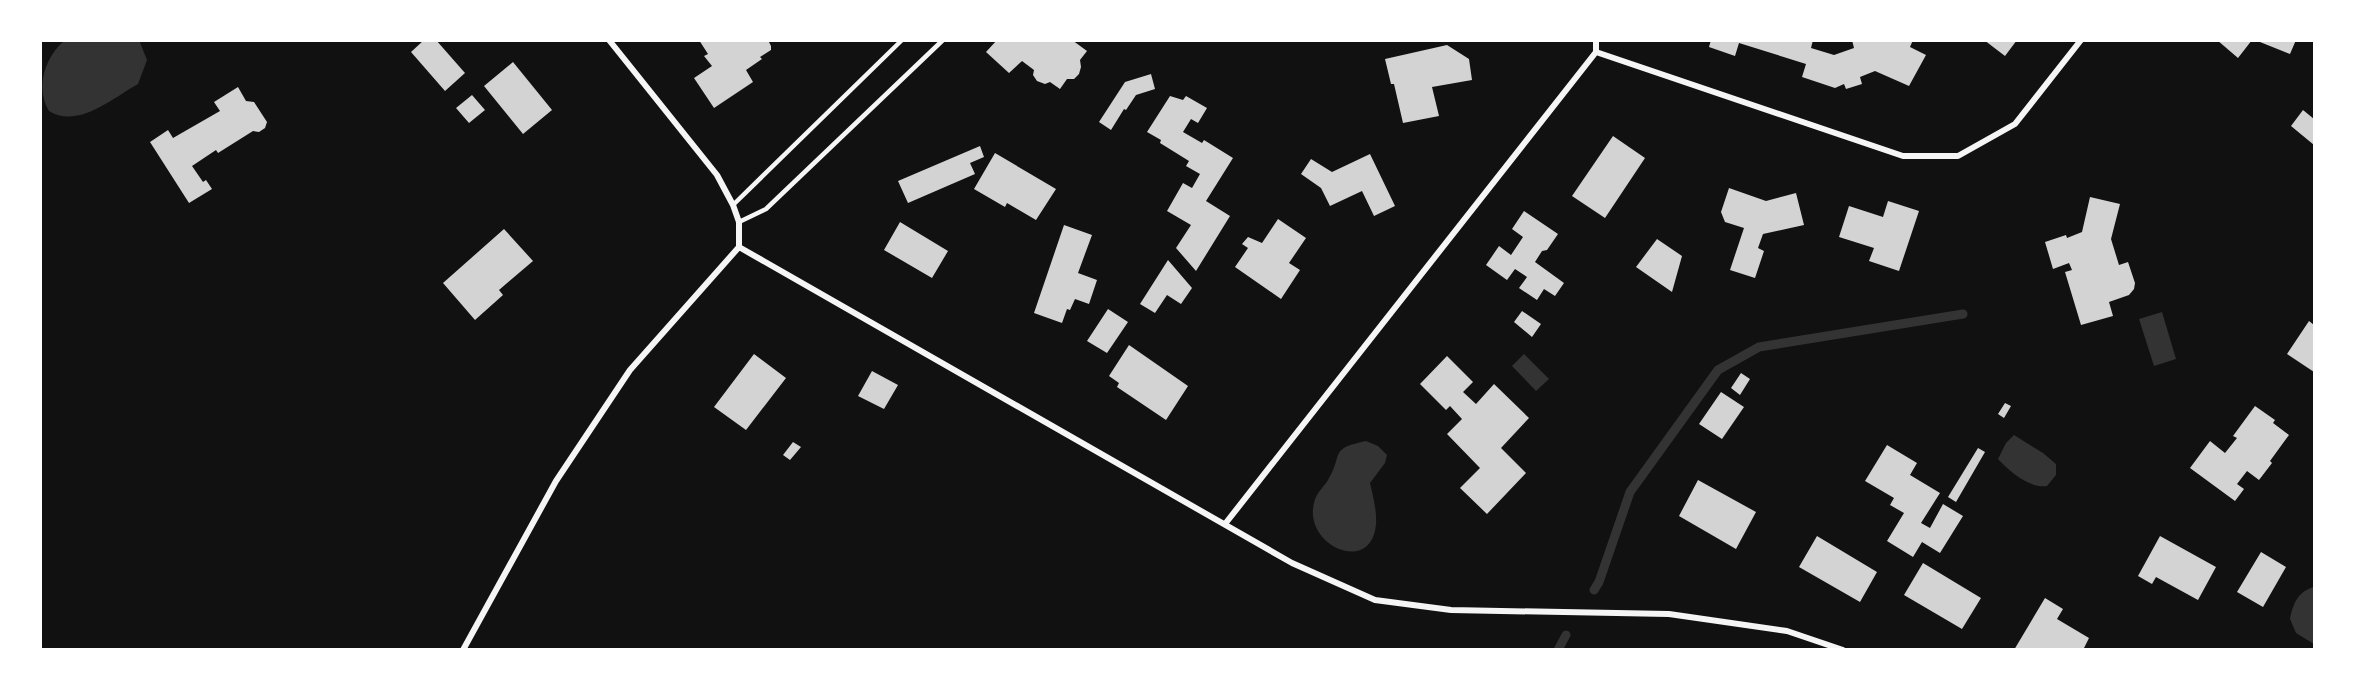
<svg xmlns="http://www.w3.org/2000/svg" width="2355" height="690" viewBox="0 0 2355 690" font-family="Lato,sans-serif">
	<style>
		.water { fill: #333 }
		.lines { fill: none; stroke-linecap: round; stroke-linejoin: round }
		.stream { stroke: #333; stroke-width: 9 }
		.building { fill: #d3d3d3 }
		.service { stroke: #f5f5f5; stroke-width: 4.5 }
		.minor { stroke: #f5f5f5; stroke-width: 6 }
	</style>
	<rect width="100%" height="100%" fill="#111"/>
	<!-- water -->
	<path class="water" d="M139 40 147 60 138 84C113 98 78 129 49 111 35 88 45 57 64 41Z
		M2162 312 2176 359 2154 366 2139 319Z
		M1524 354 1549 379 1536 391 1512 366Z
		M2014 435 2043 453 2056 464V475L2047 486C2030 489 2009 471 1998 459L2006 443Z
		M1366 441 1378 446 1387 455 1385 463 1370 483C1373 496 1377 511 1376 524 1372 576 1303 546 1314 503 1316 493 1323 488 1328 480 1344 454 1328 449 1366 441Z
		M2314 587V644L2296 633 2290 619C2293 604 2298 591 2314 587Z"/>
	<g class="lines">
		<!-- stream -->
		<path class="stream" d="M1594 590 1599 582 1630 492 1718 370 1759 347 1963 314
			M1558 650 1566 635"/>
	</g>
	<!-- building -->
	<path class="building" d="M424 40H436L465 73 445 91 411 52Z
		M699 40H768L771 46V50L760 57 762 59 746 70 753 82 714 108 694 78 712 66 704 56 708 54Z
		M997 40H1072L1087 51 1080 60 1081 67 1079 74 1074 79H1067L1060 89 1050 82 1045 84 1037 81 1033 75 1034 70 1022 61 1009 73 986 52Z
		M1711 40H1813L1811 48 1834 55 1854 48 1852 40H1913L1910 47 1926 55 1909 86 1875 71 1860 77 1862 84 1846 89 1844 84 1835 88 1802 77 1806 64 1739 43 1735 56 1709 47Z
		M1984 40H2017L2005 56Z
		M2217 40H2252L2238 58Z
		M2255 40H2296L2290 54Z
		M1447 45 1469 59 1472 80 1432 87 1439 116 1403 123 1394 84H1391L1385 59Z
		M513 62 552 110 523 134 484 86Z
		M1151 74 1155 89 1136 95 1126 110 1124 109 1111 130 1099 122 1125 82Z
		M238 87 246 101 254 102 267 122 265 128 259 132 253 131 218 153 216 150 192 166 203 182 206 180 212 189 189 203 150 142 168 130 173 138 220 111 214 102Z
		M472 95 485 110 469 123 456 108Z
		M1170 96 1183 100 1186 96 1207 108 1198 123 1191 119 1183 132 1202 143 1204 140 1233 158 1206 201 1230 216 1196 271 1176 248 1191 225 1167 211 1183 183 1192 188 1200 174 1186 166 1189 161 1160 143 1161 140 1147 132Z
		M2303 110 2314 119V145L2291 126Z
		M1613 136 1645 158 1605 218 1572 196Z
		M980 146 984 157 970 163 975 174 908 203 898 181Z
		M995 153 1056 189 1036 220 1007 203 1005 207 974 189Z
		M1370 154 1395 206 1374 216 1362 191 1330 206 1321 188 1301 174 1311 159 1332 172Z
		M1729 188 1766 201 1796 193 1804 225 1763 234 1758 248 1764 251 1755 278 1730 270 1744 228 1725 222 1721 212Z
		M2090 197 2120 204 2111 239 2119 265 2128 262 2135 283 2134 289 2129 295 2109 302 2113 316 2081 325 2065 272 2072 270 2069 263 2053 269 2045 242 2066 235 2067 238 2082 232Z
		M1888 201 1919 211 1899 271 1869 261 1874 248 1839 237 1849 206 1883 217Z
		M1524 211 1558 234 1547 250 1542 251 1535 262 1564 283 1555 296 1544 289 1537 300 1519 288 1527 277 1515 269 1507 280 1486 265 1499 246 1511 255 1523 237 1512 229Z
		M1278 219 1306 238 1289 263 1300 270 1281 299 1235 267 1248 248 1242 244 1248 237 1262 243Z
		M900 222 948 251 932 278 884 250Z
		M1064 225 1092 235 1078 273 1097 280 1089 304 1075 299 1070 310 1067 309 1062 323 1034 313Z
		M504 229 533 261 499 290 503 295 475 320 443 283Z
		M1657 239 1682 256 1672 292 1636 267Z
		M1168 260 1192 288 1181 304 1167 295 1155 313 1140 304Z
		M1108 309 1128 322 1107 353 1087 341Z
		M1522 311 1541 324 1532 337 1514 322Z
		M2309 321 2314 325V372L2287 354Z
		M1129 345 1188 386 1166 420 1117 387 1119 383 1109 376Z
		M754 354 786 378 746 430 714 407Z
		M1447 356 1473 382 1463 392 1476 404 1494 384 1529 418 1501 448 1526 473 1487 514 1460 488 1480 468 1447 434 1462 419 1450 406 1446 410 1420 384Z
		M872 371 898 385 884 409 858 396Z
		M1741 373 1750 379 1740 395 1731 388Z
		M1721 392 1744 407 1722 439 1699 424Z
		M2005 403 2011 406 2004 418 1998 414Z
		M2255 406 2275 420 2273 423 2289 435 2270 461 2272 463 2259 480 2247 471 2237 484 2244 489 2235 501 2190 468 2210 441 2225 453 2237 438 2233 436Z
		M793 442 801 447 790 460 783 455Z
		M1887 445 1917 463 1910 475 1940 493 1921 523 1930 528 1943 504 1963 516 1940 553 1922 542 1913 557 1887 541 1904 513 1890 505 1894 498 1865 481Z
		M1978 448 1985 452 1956 502 1948 497Z
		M1698 480 1756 512 1736 549 1679 516Z
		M1817 536 1877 572 1860 602 1799 567Z
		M2160 536 2216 567 2198 600 2156 577 2152 584 2138 576Z
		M2261 552 2286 567 2263 607 2237 592Z
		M1923 563 1981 598 1962 629 1904 595Z
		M2045 598 2063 609 2057 619 2089 638 2083 650H2014Z"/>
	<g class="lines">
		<!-- service -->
		<path class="service" d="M733 205 902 40
			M739 222 766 209 943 40"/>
		<!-- minor -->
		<path class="minor" d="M609 40 717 175 733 205 739 222V247L1292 563 1375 600 1451 610 1669 614 1787 631 1843 650
			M1596 52 1903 156H1958L2015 124 2081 40
			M1225 524 1596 52V40
			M463 650 556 481 630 370 739 247"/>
	</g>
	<!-- border -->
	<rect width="2355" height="690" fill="none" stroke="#ffffff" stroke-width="84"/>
</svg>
